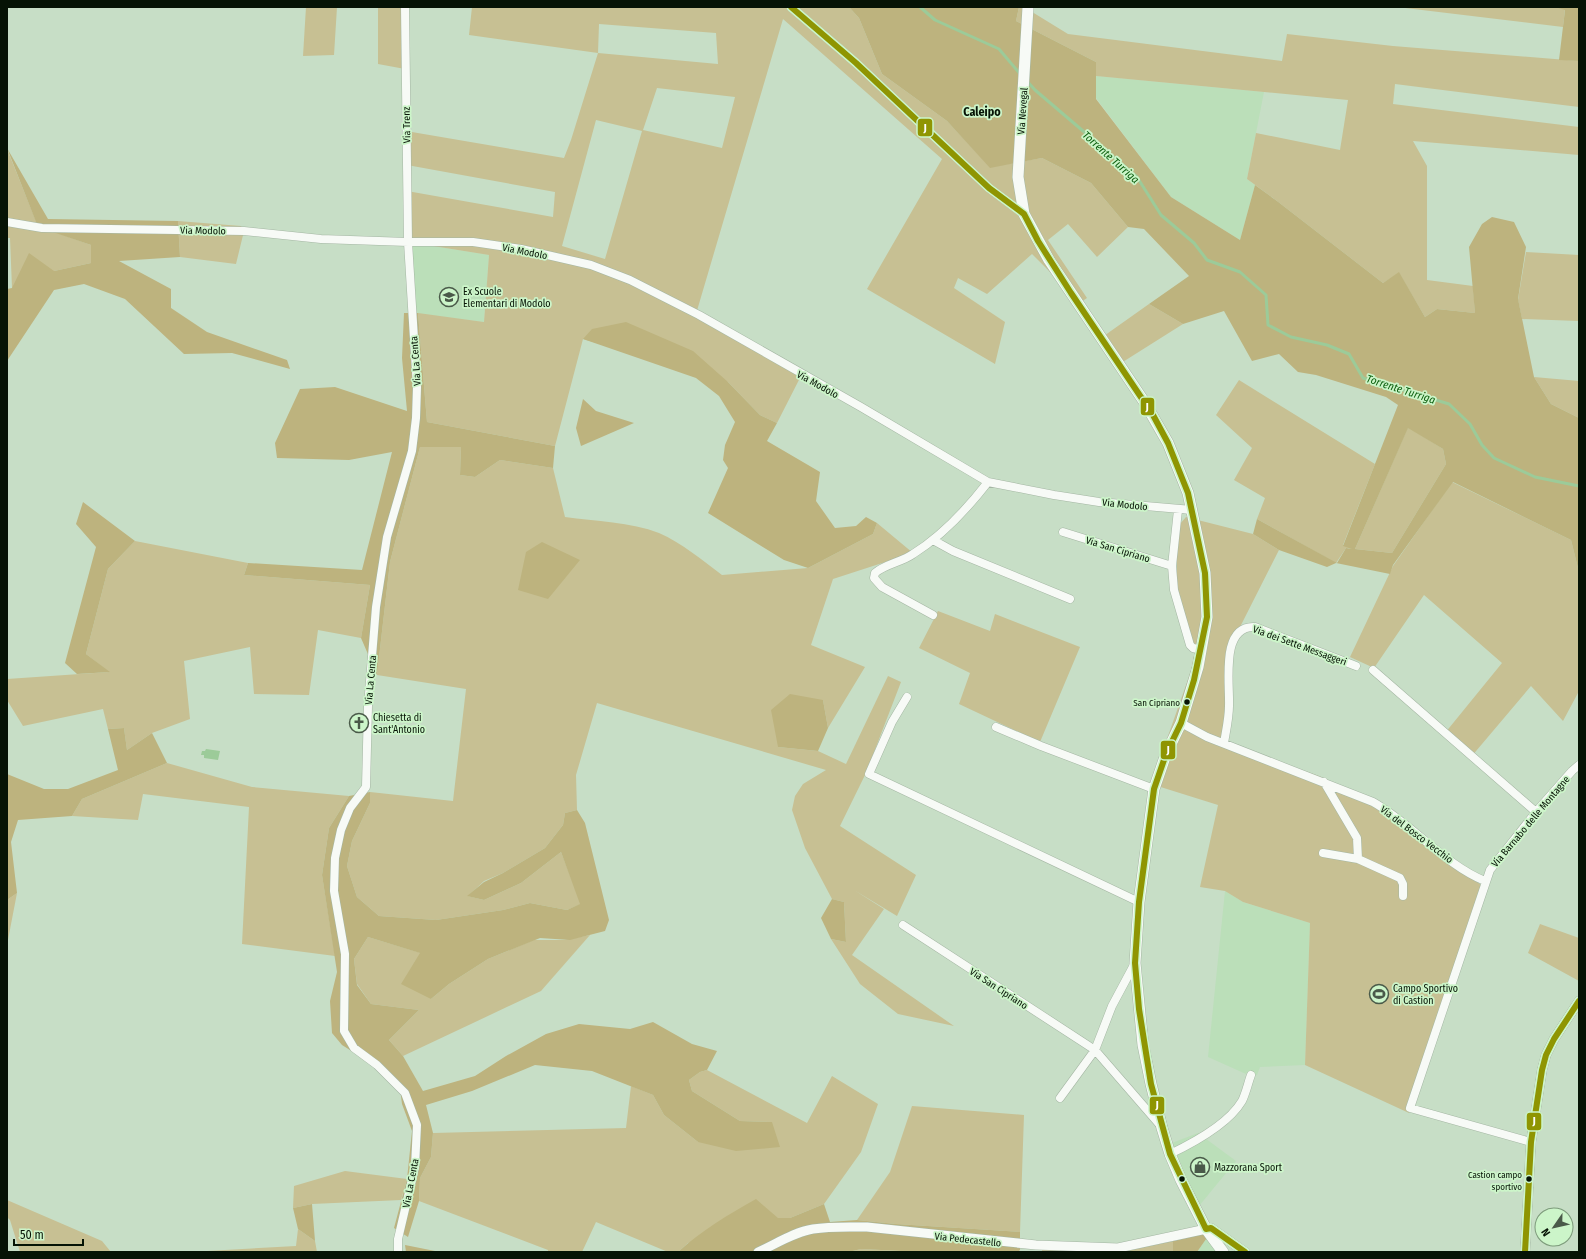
<svg xmlns="http://www.w3.org/2000/svg" width="1586" height="1259" viewBox="0 0 1586 1259" font-family="'Fira Sans Condensed',sans-serif">
	<style>
		.built { fill: #bbdfb9 }
		.green { fill: #c7c093; fill-rule: evenodd }
		.forest { fill: #bdb37e; fill-rule: evenodd }
		.water { fill: #9ccb99 }
		.lines { fill: none; stroke-linecap: round; stroke-linejoin: round }
		.stream { stroke: #9ccb99; stroke-width: 3 }
		.minor-casing { stroke: #a4b6a3; stroke-width: 9 }
		.tertiary-casing { stroke: #a4b6a3; stroke-width: 10 }
		.secondary-casing { stroke: #a4b6a3; stroke-width: 12 }
		.minor { stroke: #f7faf6; stroke-width: 8 }
		.tertiary { stroke: #f7faf6; stroke-width: 9 }
		.secondary { stroke: #f7faf6; stroke-width: 11 }
		.bus-1-casing { stroke: #ccf5c9; stroke-width: 9 }
		.bus-1 { stroke: #8f9502; stroke-width: 6 }
		.bus-dot { fill: #061305; stroke: #ccf5c9; stroke-width: 1.5 }
		.labels { text-anchor: middle; stroke-width: 3.5; stroke-linejoin: round; paint-order: stroke }
		.bus-label { font-size: 9px; fill: #061305; stroke: #ccf5c9; text-anchor: end }
		.street-label { font-size: 10px; fill: #061305; stroke: #ccf5c9 }
		.poi-label { font-size: 10px; fill: #061305; stroke: #ccf5c9; text-anchor: start }
		.water-label { font-size: 11px; font-style: italic; fill: #0e6010; stroke: #ccf5c9 }
		.quarter-label { font-size: 12px; font-weight: bold; fill: #061305; stroke: #ccf5c9 }
		.line-badge { stroke: #ccf5c9; stroke-width: 1.5 }
		.badge-label { font-size: 11px; text-anchor: middle; font-weight: bold; fill: #fff }
	</style>
	<rect width="100%" height="100%" fill="#c7dec6"/>
	<!-- built -->
	<path class="built" d="M1096 76 1264 92 1247 179 1255 185 1240 240 1171 197 1096 98Z
		M408 242 489 255 484 322 412 313Z
		M1225 891 1243 902 1310 923 1305 1065 1260 1067 1257 1075 1247 1072 1246 1074 1208 1057Z
		M1198 1133 1236 1161 1199 1206 1164 1146Z
		M1211 1232 1221 1252H1197Z"/>
	<!-- green -->
	<path class="green" d="M306 7H337L334 55 303 56Z
		M378 7H405V69L378 64Z
		M472 7H849L859 18 882 74 947 121 990 167 1042 158 1091 183 1128 227 1097 257 1068 224 1048 240 1087 298 1078 304 1071 293 1032 254 987 294 958 278 954 288 1005 322 995 364 867 289 942 159 783 19 696 314 802 374 777 423 760 415 728 382 583 339 555 446 427 422 418 313 484 322 489 255 408 242 407 191 553 217 555 192 407 165 406 131 564 158 571 140 598 53 469 35ZM599 24 716 33 718 64 598 53ZM657 88 735 97 722 148 643 130ZM596 120 642 131 605 259 562 246Z
		M1019 7H1024L1068 34 1282 61 1287 34 1393 46 1579 61V107L1395 84 1393 104 1579 127V155L1413 141 1427 166V280L1473 286 1475 313 1437 309 1425 317 1399 273 1383 283 1277 201 1247 179 1256 133 1340 150 1348 100 1096 76V62L1016 21Z
		M1397 7H1555L1565 9 1563 27Z
		M7 149 38 226 91 245V263L54 271 12 288 10 238H7Z
		M178 221 241 226 244 231 236 264 180 257Z
		M1526 252 1579 255V321L1522 319 1518 300Z
		M1149 304 1183 324 1118 365 1101 338Z
		M1534 377 1579 381V418L1551 404Z
		M1239 380 1375 464 1343 545 1355 549 1408 427 1443 449 1446 464 1392 553 1346 548 1336 563 1257 519 1265 498 1234 480 1252 448 1216 415Z
		M420 447H461L460 475 475 477 500 460 553 468 565 517C595 521 631 522 659 533 682 543 702 560 722 575L808 568 873 534 877 523 913 553 833 579 811 645 865 667 828 728 823 700 778 747 818 751 846 764 888 676 901 682 866 773 840 826 916 875 897 916 854 890 884 909 852 955 954 1026 898 1014 860 984 831 939 846 942 844 902 832 899 805 848 792 810 795 796 803 784 826 770 597 703 576 775 577 810 565 813 563 825 545 848 503 873 484 881 468 896 484 900 521 883 561 852 581 904 567 910 530 903 503 910 436 920 379 916 357 897 347 866 352 841 370 803V792L453 801 466 689 377 675 390 562Z
		M1452 482 1571 540 1579 572V691L1563 721 1531 686 1471 757 1445 733 1502 663 1424 595 1374 668 1350 657 1393 566Z
		M1186 517 1253 534 1279 550 1239 629 1231 651 1223 742 1319 776 1374 801 1481 885 1476 920 1409 1113 1305 1065 1310 923 1243 902 1225 891 1200 887 1218 805 1151 784 1191 671 1196 645 1193 644 1177 585V555L1180 524Z
		M135 541 248 563 244 575 370 585 361 638 318 630 309 695 254 694 250 647 184 661 190 719 152 733 127 750 124 728 108 729 103 709 23 726 7 700V679L109 672 86 654 108 569Z
		M938 611 990 631 995 614 1080 647 1040 742 959 704 970 673 919 648Z
		M167 763 252 787 349 796 329 828 322 875 335 956 242 944 249 807 143 794 138 820 72 816 82 799Z
		M17 893 7 945V900Z
		M1540 924 1579 938V981L1528 953Z
		M590 935 541 991 403 1056 389 1040 419 1010 371 1004 357 984 354 959 368 937 421 953 431 999 449 984 488 959 534 940H565Z
		M707 1070 807 1123 832 1076 878 1104 861 1152 824 1204 790 1218H778L688 1243 678 1252H668L596 1222 582 1252H548V1250L419 1201 420 1178 431 1157 433 1133 626 1128 631 1086 653 1095 664 1115 698 1142 772 1122 740 1121 692 1091 689 1080 700 1072Z
		M912 1106 1024 1115 1020 1232 896 1224 857 1220 890 1172Z
		M345 1171 407 1179 401 1200 312 1204 293 1208 294 1186Z
		M7 1200 102 1241 111 1252H20L10 1220 7 1217Z
		M298 1229 315 1241 317 1252H189L296 1246Z
		M1173 1241V1252H1042V1250L1126 1251Z
		M861 1249 921 1252H849Z"/>
	<!-- forest -->
	<path class="forest" d="M849 7H1019L1016 21 1096 62V99L1171 197 1240 240 1255 185 1277 201 1383 283 1399 272 1425 317 1437 309 1475 313 1469 247 1482 224 1492 217 1514 222 1526 247 1518 299 1534 377 1551 404 1579 418V572L1571 540 1453 482 1393 565 1390 574 1336 563 1327 567 1279 550 1253 534 1257 519 1337 563 1346 548 1352 549 1343 546 1398 405 1386 397 1316 375 1298 372 1279 354 1252 361 1224 311 1183 324 1149 304 1189 276 1144 229 1128 227 1091 183 1042 158 990 168 947 121 882 74 859 18ZM1408 428 1443 449 1446 464 1392 553 1355 549Z
		M1555 7H1579V61L1559 60 1565 10Z
		M7 148 48 219 178 221 180 257 119 261 171 289V308L207 332 287 360 290 369 232 353 184 354 125 299 84 284 54 290 7 361V289L12 288 29 253 54 271 91 263V245L38 227Z
		M404 313H418L427 422 555 446 553 468 500 460 475 477 460 475 461 447H420L390 562 377 675 361 638 370 585 244 575 248 563 362 570 392 452 349 460 277 458 275 443 300 389 335 387 407 411 402 358Z
		M626 322 693 351 728 382 760 415 777 423 767 441 820 472 816 501 835 528 856 526 866 517 877 523 873 534 808 568 784 560 708 513 728 468 723 460 725 445 735 422 719 396 696 378 583 339 592 329Z
		M583 399 596 411 634 423 581 446 576 428Z
		M83 502 135 541 108 569 86 654 110 672 77 674 65 663 96 547 76 524Z
		M542 542 580 560 548 599 518 590 526 552Z
		M790 694 823 700 828 728 818 751 778 747 771 710Z
		M124 728 127 750 152 733 167 763 82 799 72 816 18 820 11 842 17 893 7 900V774L44 789H68L118 770 108 729Z
		M370 792V803L352 841 347 866 357 897 379 916 436 920 503 910 530 903 567 910 580 904 561 852 521 883 484 900 467 896 484 882 503 873 545 848 563 825 565 813 577 810 585 823 609 920 605 931 570 940 540 938 488 959 449 984 431 999 401 984 420 953 368 937 354 959 357 985 371 1004 419 1010 389 1040 403 1056 423 1091 475 1076 506 1056 546 1034 579 1024 630 1029 653 1022 692 1044 717 1051 707 1070 700 1072 689 1080 692 1091 740 1121 772 1122 780 1147 736 1151 698 1142 664 1115 653 1095 592 1071 535 1065 472 1091 426 1105 433 1133 431 1157 420 1178 419 1201 408 1237 394 1228 407 1179 412 1131 402 1104 399 1081 342 1045 332 1033 330 1001 337 972 322 875 329 828 349 796Z
		M832 899 844 902 846 942 831 939 821 918Z
		M756 1199 778 1218H790L824 1204 830 1222 857 1220 896 1224 1020 1232V1250L1018 1252H921L861 1249 849 1252H678C701 1231 729 1214 756 1199Z
		M312 1204 315 1241 298 1229 293 1208Z
		M1211 1232 1197 1252H1173V1241Z
		M405 1245 440 1252H406Z"/>
	<!-- water -->
	<path class="water" d="M206 749 220 751 218 760 204 758V755H201L202 751H205Z"/>
	<g class="lines">
		<!-- stream -->
		<path class="stream" d="M920 7 935 20 999 49 1021 75
			M1026 80 1035 90 1137 177 1161 215 1194 243 1207 260 1240 272 1266 295 1268 325 1291 337 1327 345 1349 354 1363 378 1449 404 1470 424 1482 445 1494 458 1535 477 1579 486"/>
		<!-- minor casing -->
		<g class="minor-casing">
			<path id="minor" d="M791 7 856 63 989 188 1024 214
				M7 222 42 228 244 231 321 239 408 242H473L521 249 591 265 630 280 699 315 861 407 988 482 1054 495 1099 502 1192 510
				M1178 510 1172 566 1174 590 1190 645 1193 648 1202 650
				M1063 532 1172 566
				M933 540 953 551 1070 599
				M933 615 882 587 874 578 875 573C885 564 902 562 913 554 942 536 967 509 988 482
				M1373 670 1536 812
				M907 697 892 722 869 774 1139 902
				M1181 723 1207 737 1373 802C1412 824 1445 865 1485 881
				M996 727 1041 746 1154 789
				M1224 743C1226 731 1229 718 1229 706 1230 683 1220 625 1255 627L1356 666
				M1323 853 1358 859 1357 838 1324 782
				M1358 859 1400 878 1403 884V896
				M903 925 1095 1050 1160 1125
				M1060 1098 1095 1050 1112 1006 1135 963
				M1531 1142 1410 1108 1490 870 1536 812 1572 771 1579 765
				M1170 1154C1193 1143 1229 1123 1242 1101 1246 1093 1248 1083 1251 1075
				M398 1252V1239L415 1167 417 1125 405 1093 377 1065 354 1048 344 1031 345 954 334 891 335 858 341 830 350 808 366 787 368 706 376 607 387 537 412 451 416 418 417 387 408 242 405 7"/>
		</g>
		<!-- tertiary casing -->
		<g class="tertiary-casing">
			<path id="tertiary" d="M758 1252C776 1244 794 1232 813 1229 831 1226 849 1227 867 1227L1036 1245 1118 1248 1211 1228 1245 1252
				M1525 1252 1531 1142 1542 1070 1546 1055 1554 1039 1579 1001"/>
		</g>
		<!-- secondary casing -->
		<g class="secondary-casing">
			<path id="secondary" d="M1028 7 1018 177 1024 214 1049 260 1145 403 1168 443 1188 493 1205 573 1207 617 1198 667 1181 723 1166 754 1154 789 1139 902 1135 963 1143 1045 1151 1084 1162 1128 1170 1154 1181 1180 1206 1229 1223 1252"/>
		</g>
		<!-- minor -->
		<use href="#minor" class="minor"/>
		<!-- tertiary -->
		<use href="#tertiary" class="tertiary"/>
		<!-- secondary -->
		<use href="#secondary" class="secondary"/>
		<!-- bus-1 casing -->
		<g class="bus-1-casing">
			<path id="bus-1" d="M791 7 856 63 989 188 1024 214 1038 241 1071 293 1153 415 1168 443 1188 493 1205 573 1207 617 1194 680 1181 723 1166 754 1154 789 1139 902 1135 963 1139 1009 1151 1084 1170 1154 1206 1229 1211 1228 1245 1252
				M1525 1252 1531 1142 1542 1070 1546 1055 1554 1039 1579 1001"/>
		</g>
		<!-- bus-1 -->
		<use href="#bus-1" class="bus-1"/>
	</g>
	<!-- icons -->
	<defs>
		<g id="school-ring" transform="scale(1)"><circle r="9.5" fill="#ccf5c9" stroke="#4a5a49" stroke-width="1.5"/><path d="M0-5L7-2L0 1L-7-2ZM-4 1L0 2.5L4 1V4Q0 6-4 4Z" fill="#4a5a49"/></g>
		<g id="church-ring" transform="scale(1)"><circle r="9.5" fill="#ccf5c9" stroke="#4a5a49" stroke-width="1.5"/><path d="M-1.2-6h2.4v3.5h3.3v2.4h-3.3V6h-2.4V-.1h-3.3v-2.4h3.3Z" fill="#4a5a49"/></g>
		<g id="stadium-ring" transform="scale(1)"><circle r="9.5" fill="#ccf5c9" stroke="#4a5a49" stroke-width="1.5"/><path d="M0-5a6.5 5 0 1 0 0 10a6.5 5 0 1 0 0-10ZM-3.5-1.8h7v3.6h-7Z" fill="#4a5a49"/></g>
		<g id="shop-ring" transform="scale(1)"><circle r="9.5" fill="#ccf5c9" stroke="#4a5a49" stroke-width="1.5"/><path d="M-5-2.5h2.3a2.7 3.5 0 0 1 5.4 0H5L5.5 6h-11ZM-1.5-2.5h3a1.5 2.3 0 0 0-3 0Z" fill="#4a5a49"/></g>
	</defs>
	<g fill-rule="evenodd">
		<use href="#school-ring" x="449" y="297"/>
		<use href="#church-ring" x="359" y="723"/>
		<use href="#stadium-ring" x="1379" y="994"/>
		<use href="#shop-ring" x="1200" y="1167"/>
	</g>
	<!-- markers -->
	<g class="bus-dot">
		<circle cx="1187" cy="702" r="3.5"/>
		<circle cx="1182" cy="1179" r="3.5"/>
		<circle cx="1529" cy="1179" r="3.5"/>
	</g>
	<g class="labels">
		<!-- bus labels -->
		<g class="bus-label">
			<text x="1180" y="706">San Cipriano</text>
			<text x="1522" y="1178">Castion campo<tspan x="1522" dy="12">sportivo</tspan></text>
		</g>
		<!-- street labels -->
		<g class="street-label">
			<text transform="translate(1022 111) rotate(-86)" y="4">Via Nevegal</text>
			<text transform="translate(406 125) rotate(-91)" y="4">Via Trenz</text>
			<text transform="translate(203 230) rotate(1)" y="4">Via Modolo</text>
			<text transform="translate(525 251) rotate(11)" y="4">Via Modolo</text>
			<text transform="translate(415 361) rotate(-94)" y="4">Via La Centa</text>
			<text transform="translate(818 384) rotate(29)" y="4">Via Modolo</text>
			<text transform="translate(1125 504) rotate(6)" y="4">Via Modolo</text>
			<text transform="translate(1118 549) rotate(17)" y="4">Via San Cipriano</text>
			<text transform="translate(1300 645) rotate(20)" y="4">Via dei Sette Messaggeri</text>
			<text transform="translate(370 680) rotate(-85)" y="4">Via La Centa</text>
			<text transform="translate(1530 821) rotate(-50)" y="4">Via Barnabo delle Montagne</text>
			<text transform="translate(1417 834) rotate(37)" y="4">Via del Bosco Vecchio</text>
			<text transform="translate(999 988) rotate(33)" y="4">Via San Cipriano</text>
			<text transform="translate(410 1183) rotate(-79)" y="4">Via La Centa</text>
			<text transform="translate(968 1239) rotate(6)" y="4">Via Pedecastello</text>
		</g>
		<!-- poi labels -->
		<g class="poi-label">
			<text x="463" y="295">Ex Scuole<tspan x="463" dy="12">Elementari di Modolo</tspan></text>
			<text x="373" y="721">Chiesetta di<tspan x="373" dy="12">Sant'Antonio</tspan></text>
			<text x="1393" y="992">Campo Sportivo<tspan x="1393" dy="12">di Castion</tspan></text>
			<text x="1214" y="1171">Mazzorana Sport</text>
		</g>
		<!-- water labels -->
		<g class="water-label">
			<text transform="translate(1111 157) rotate(42)" y="4">Torrente Turriga</text>
			<text transform="translate(1401 389) rotate(18)" y="4">Torrente Turriga</text>
		</g>
		<!-- quarter labels -->
		<g class="quarter-label">
			<text x="982" y="116">Caleipo</text>
		</g>
	</g>
	<g class="line-badge">
		<rect x="917" y="118" width="16" height="19" rx="4" fill="#8f9502"/>
		<rect x="1140" y="397" width="15" height="19" rx="4" fill="#8f9502"/>
		<rect x="1160" y="740" width="16" height="20" rx="4" fill="#8f9502"/>
		<rect x="1149" y="1096" width="16" height="19" rx="4" fill="#8f9502"/>
		<rect x="1526" y="1112" width="16" height="19" rx="4" fill="#8f9502"/>
	</g>
	<g class="badge-label">
		<text x="925" y="132">J</text>
		<text x="1147" y="411">J</text>
		<text x="1168" y="754">J</text>
		<text x="1157" y="1109">J</text>
		<text x="1534" y="1125">J</text>
	</g>
	<!-- border -->
	<rect width="1586" height="1259" fill="none" stroke="#061305" stroke-width="16"/>
	<!-- north arrow -->
	<g transform="translate(1554 1227) rotate(236)"><circle r="19" fill="#ccf5c9" stroke="#7d9b7b"/>
	<path d="M0-3L7 15L0 10L-7 15Z" fill="#4a5a49"/>
	<text y="-6" font-size="11" font-weight="bold" text-anchor="middle" fill="#061305">N</text>
	</g>
	<!-- scale -->
	<path d="M14 1239v6h69v-6" fill="none" stroke="#061305" stroke-width="2"/>
	<text x="20" y="1239" font-size="12" fill="#061305" stroke="#ccf5c9" stroke-width="3" paint-order="stroke">50 m</text>
</svg>
